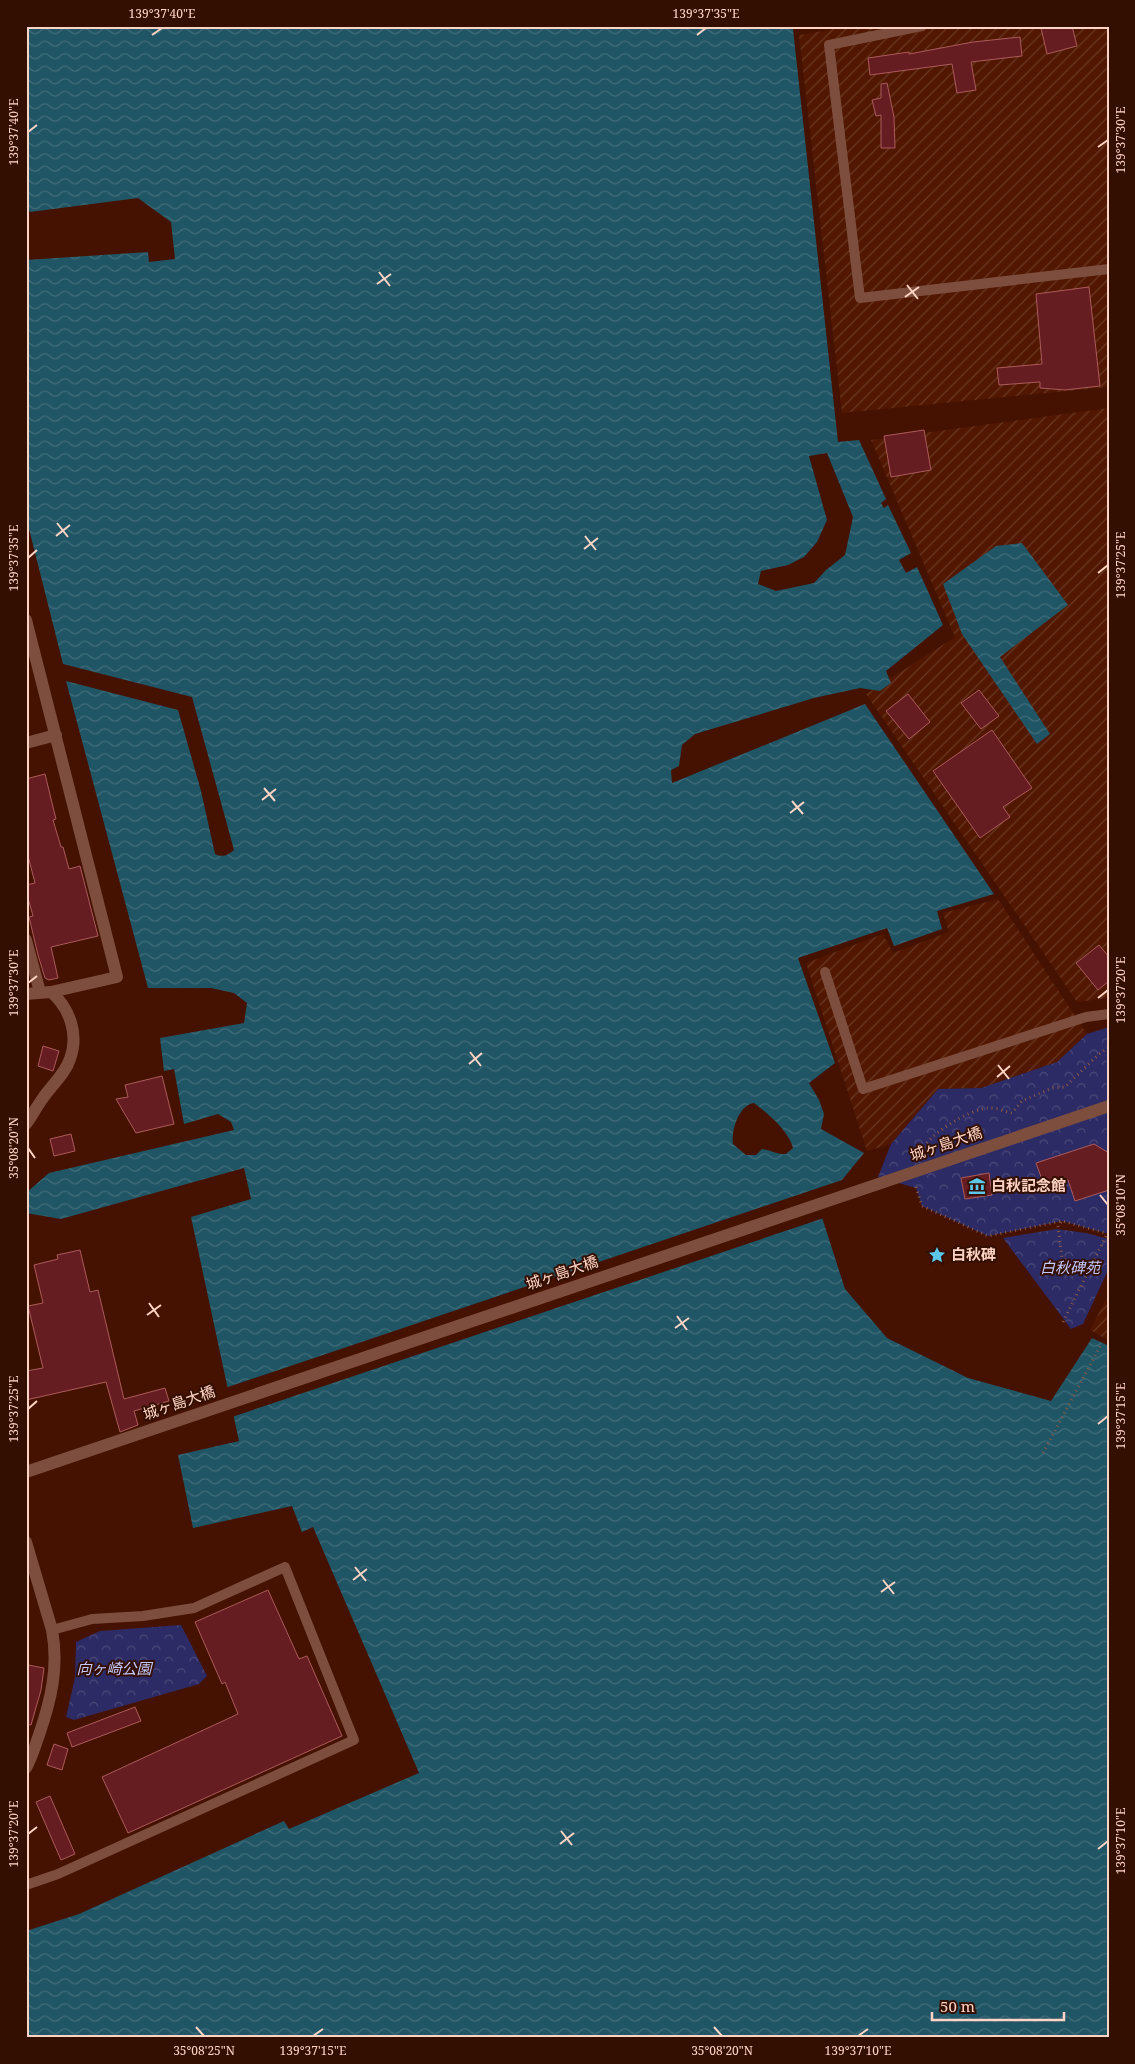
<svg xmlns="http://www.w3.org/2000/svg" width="1135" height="2064" viewBox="0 0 1135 2064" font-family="'Noto Serif','Noto Sans JP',serif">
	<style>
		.industrial { fill: url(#industrial-furrows) }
		.park { fill: url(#park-crowns) }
		.water { fill: url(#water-waves); fill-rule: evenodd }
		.pier { fill: #451100 }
		.building { fill: #661d22; stroke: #ab5b5b }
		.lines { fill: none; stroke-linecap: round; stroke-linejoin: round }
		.path { stroke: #8a5a49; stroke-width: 3; stroke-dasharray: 1 4; stroke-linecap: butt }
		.service { stroke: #7d4e3d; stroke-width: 10 }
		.minor { stroke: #7d4e3d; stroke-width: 12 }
		.tertiary { stroke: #7d4e3d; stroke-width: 12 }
		.tertiary-bridge { stroke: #7d4e3d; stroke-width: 12 }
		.ticks { fill: none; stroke: #ffd4c5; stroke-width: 2 }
		.labels { text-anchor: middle; stroke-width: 4; stroke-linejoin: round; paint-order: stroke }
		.street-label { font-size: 15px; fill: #ffd4c5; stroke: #330f02 }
		.poi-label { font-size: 15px; font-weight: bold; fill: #ffd4c5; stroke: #330f02; text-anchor: start }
		.park-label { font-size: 15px; font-style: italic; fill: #c5caff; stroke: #330f02 }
		.neatline { fill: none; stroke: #ffd4c5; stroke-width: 2 }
		.ticks-label { font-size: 12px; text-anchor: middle; fill: #ffd4c5 }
	</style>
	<defs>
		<pattern id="industrial-furrows" width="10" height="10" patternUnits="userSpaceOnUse" patternTransform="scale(1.25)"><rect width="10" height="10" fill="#511700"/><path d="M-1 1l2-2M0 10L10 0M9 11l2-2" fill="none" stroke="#6b3824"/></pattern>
		<pattern id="park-crowns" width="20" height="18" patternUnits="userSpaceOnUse" patternTransform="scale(1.25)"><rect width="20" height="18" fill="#2c2b65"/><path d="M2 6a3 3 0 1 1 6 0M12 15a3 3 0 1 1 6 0" fill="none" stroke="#4c497a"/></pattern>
		<pattern id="water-waves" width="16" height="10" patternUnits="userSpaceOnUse" patternTransform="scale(1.25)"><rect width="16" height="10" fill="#205565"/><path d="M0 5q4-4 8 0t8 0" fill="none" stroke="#416d7a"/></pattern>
	</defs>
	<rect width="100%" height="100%" fill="#451100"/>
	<!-- industrial -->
	<path class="industrial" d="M851 26H1109V387L842 413 799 35Z
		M1109 408V998L1077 1002 866 694 955 637 871 440Z
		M998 899 1087 1034 1057 1062 981 1088 938 1089 891 1144 867 1151 806 963 883 934 893 953 949 932 943 913Z
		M1109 1293V1341L1090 1330Z"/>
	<!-- park -->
	<path class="park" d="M1109 1027V1234L1062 1221 988 1236 922 1206 916 1188 878 1177 891 1144 938 1089 981 1088 1057 1062 1087 1034Z
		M1057 1229 1086 1233 1109 1239V1268L1083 1324 1071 1329 1003 1238Z
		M181 1625 207 1676 199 1684 74 1720 66 1717 75 1678 76 1642 100 1631Z"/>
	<!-- water -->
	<path class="water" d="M26 26H802L793 29 838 442 859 440 886 499 881 503 884 508 888 505 911 553 899 560 906 573 917 567 943 625 886 671 891 683 880 691 860 688 814 698 695 734 682 745 679 766 671 770 672 783 865 704 994 894 937 911 942 929 894 946 887 928 798 958 835 1063 809 1083 819 1100 824 1114 821 1129 864 1153 819 1208 845 1289 887 1338 968 1378 1051 1401 1092 1338 1109 1346V2038H26V1931L79 1914 284 1821 289 1829 419 1773 313 1527 302 1532 292 1506 193 1528 178 1455 239 1441 191 1217 251 1199 244 1168 61 1219 26 1213V1193L49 1173 234 1130 231 1122 218 1114 184 1124 174 1069 164 1071 160 1038 244 1023 247 1003 234 993 211 988H148L66 681 178 710 201 791 215 854C223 858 228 855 234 850L192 697 63 664 26 517V260L148 252 149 262 175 259 171 222 138 198 30 212 26 205ZM754 1103C767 1113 789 1131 793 1148L786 1154C778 1155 771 1150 762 1149L756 1155H746L733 1144C731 1130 739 1105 754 1103Z
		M1022 543 1068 605 1000 657 1050 734 1037 744 962 634 943 584 996 546Z"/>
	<!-- pier -->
	<path class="pier" d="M827 453 853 517 845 555 826 570 814 583 776 591 758 584 761 571 788 565 804 557 817 542 827 520 809 456Z
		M845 1179 822 1209 824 1218 232 1417 225 1388Z"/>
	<!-- building -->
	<path class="building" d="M1048 26H1072L1077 46 1047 54 1041 28Z
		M1020 37 1022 56 971 62 976 90 957 93 952 64 870 75 868 58 909 52V54L973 42Z
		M887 83 894 117 895 148H881V115L876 116 872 100 881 98V84Z
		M1089 287 1100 386 1065 390 1040 388V382L999 385 997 368 1042 364 1036 294Z
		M924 430 931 470 891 477 884 436Z
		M979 690 999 716 981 729 961 703Z
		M908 694 930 722 909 739 886 711Z
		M992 730 1032 788 1003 807 1010 817 980 838 933 771Z
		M45 774 53 807 56 819 53 820 61 847H63L69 869 80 866 98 936 51 947 58 978 49 980 45 978 38 955 29 917 33 916 26 891V885L35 883 26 848V779Z
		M1099 945 1109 957V981L1098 990 1076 963Z
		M43 1046 59 1051 53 1071 38 1066Z
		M162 1076 174 1124 136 1133 116 1099 128 1097 125 1085Z
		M71 1134 75 1151 54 1156 50 1139Z
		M1094 1144 1109 1153V1190L1075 1201 1068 1180 1045 1188 1036 1163Z
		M989 1173 992 1195 965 1199 961 1178Z
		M80 1250 90 1292 98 1290 124 1399 165 1388 169 1401 134 1411 138 1425 120 1432 106 1382 26 1400V1371L43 1368 28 1306 43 1303 34 1265 58 1259 57 1255Z
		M268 1590 299 1659 307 1656 342 1736 128 1833 102 1777 238 1714 225 1682 222 1684 195 1622Z
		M28 1665 44 1668 41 1690 31 1725 26 1724Z
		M135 1707 141 1721 72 1747 67 1733Z
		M54 1744 68 1749 62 1770 47 1765Z
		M50 1796 75 1854 61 1860 36 1802Z"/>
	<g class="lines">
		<!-- path -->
		<path class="path" d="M920 1156C922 1137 971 1108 989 1108 996 1107 1005 1112 1012 1113L1022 1101 1052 1088 1065 1087 1099 1054 1109 1047
			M916 1187 922 1206 988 1236 1062 1221 1109 1234
			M1061 1222 1058 1226 1062 1258 1089 1271
			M1063 1322 1107 1234
			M1043 1453 1102 1343"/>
		<!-- service -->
		<path class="service" d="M922 26 829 45 860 298 1109 269
			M825 972 863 1089 1086 1017 1109 1014
			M26 1885 58 1874 354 1740 285 1567 194 1608 143 1616 92 1619 52 1630"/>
		<!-- minor -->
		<path class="minor" d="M26 620 117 977 51 992
			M26 743 56 735
			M26 940 40 992"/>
		<!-- tertiary -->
		<path class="tertiary" d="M26 994 51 992C70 1008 79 1035 70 1059 65 1074 52 1085 43 1098 37 1106 32 1116 26 1124
			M26 1542 52 1630C59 1667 51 1700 39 1735 35 1746 32 1757 26 1768"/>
		<!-- tertiary-bridge -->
		<path class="tertiary-bridge" d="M26 1472 1109 1106"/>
	</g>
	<!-- ticks -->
	<path class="ticks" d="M152 35 162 28M697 35 706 28M28 132 37 125M1098 147 1108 140M379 272 390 286M377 284 391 274M907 285 918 299M905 297 919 287M57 523 68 537M56 536 70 525M585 536 596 550M584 549 598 538M28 558 37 550M1098 573 1108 565M264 788 275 801M262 800 276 789M792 801 803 814M790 813 804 802M28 983 37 976M1098 998 1108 990M470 1052 481 1066M469 1064 482 1053M998 1065 1009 1079M997 1077 1010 1066M28 1148 35 1158M1100 1195 1108 1205M149 1303 159 1317M147 1315 161 1305M677 1316 687 1330M675 1328 689 1318M28 1409 37 1401M1098 1424 1108 1416M355 1567 366 1581M353 1580 367 1569M883 1580 894 1594M881 1592 895 1582M561 1831 572 1845M28 1834 37 1827M560 1844 574 1833M1098 1849 1108 1841M196 2027 204 2036M714 2027 722 2036M313 2036 323 2029M858 2036 868 2029"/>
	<!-- icons -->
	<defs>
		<g id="museum-bare" transform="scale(1.35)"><path d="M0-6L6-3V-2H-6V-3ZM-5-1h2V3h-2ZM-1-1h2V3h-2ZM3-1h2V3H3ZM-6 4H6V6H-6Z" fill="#5cc7e8" stroke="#330f02" stroke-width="2.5" paint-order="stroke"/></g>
		<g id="sight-bare" transform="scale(1.35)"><path d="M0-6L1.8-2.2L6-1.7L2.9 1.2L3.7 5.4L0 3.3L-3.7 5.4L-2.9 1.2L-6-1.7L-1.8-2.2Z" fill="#5cc7e8" stroke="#330f02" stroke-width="2.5" paint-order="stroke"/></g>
	</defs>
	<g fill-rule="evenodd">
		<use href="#museum-bare" x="977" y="1186"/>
		<use href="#sight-bare" x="937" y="1255"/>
	</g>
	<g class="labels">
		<!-- street labels -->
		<g class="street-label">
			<text transform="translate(946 1144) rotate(-19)" y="5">城ヶ島大橋</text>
			<text transform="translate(562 1273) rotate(-19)" y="5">城ヶ島大橋</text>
			<text transform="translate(179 1403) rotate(-19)" y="5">城ヶ島大橋</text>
		</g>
		<!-- poi labels -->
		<g class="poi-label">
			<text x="991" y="1191">白秋記念館</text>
			<text x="951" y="1260">白秋碑</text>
		</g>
		<!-- park labels -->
		<g class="park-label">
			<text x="1070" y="1273">白秋碑苑</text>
			<text x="114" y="1674">向ヶ崎公園</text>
		</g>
	</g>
	<!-- border -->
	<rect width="1135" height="2064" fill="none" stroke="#330f02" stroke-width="55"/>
	<!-- scale -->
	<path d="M932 2012v8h132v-8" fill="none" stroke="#ffd4c5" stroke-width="2.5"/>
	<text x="940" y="2012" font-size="15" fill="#ffd4c5" stroke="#330f02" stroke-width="4" paint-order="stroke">50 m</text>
	<rect x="28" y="28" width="1080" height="2008" class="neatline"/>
	<g class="ticks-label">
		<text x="162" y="18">139°37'40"E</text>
		<text x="706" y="18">139°37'35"E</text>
		<text transform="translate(14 132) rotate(-90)" y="4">139°37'40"E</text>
		<text transform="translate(1121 140) rotate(-90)" y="4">139°37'30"E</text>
		<text transform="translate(14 558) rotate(-90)" y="4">139°37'35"E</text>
		<text transform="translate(1121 565) rotate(-90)" y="4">139°37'25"E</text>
		<text transform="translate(14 983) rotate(-90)" y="4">139°37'30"E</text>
		<text transform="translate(1121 990) rotate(-90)" y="4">139°37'20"E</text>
		<text transform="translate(14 1148) rotate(-90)" y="4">35°08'20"N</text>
		<text transform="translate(1121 1205) rotate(-90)" y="4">35°08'10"N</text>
		<text transform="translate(14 1409) rotate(-90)" y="4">139°37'25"E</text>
		<text transform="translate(1121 1416) rotate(-90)" y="4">139°37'15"E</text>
		<text transform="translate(14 1834) rotate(-90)" y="4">139°37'20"E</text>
		<text transform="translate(1121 1841) rotate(-90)" y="4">139°37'10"E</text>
		<text x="204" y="2055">35°08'25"N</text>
		<text x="313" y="2055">139°37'15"E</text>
		<text x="722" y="2055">35°08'20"N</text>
		<text x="858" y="2055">139°37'10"E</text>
	</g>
</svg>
